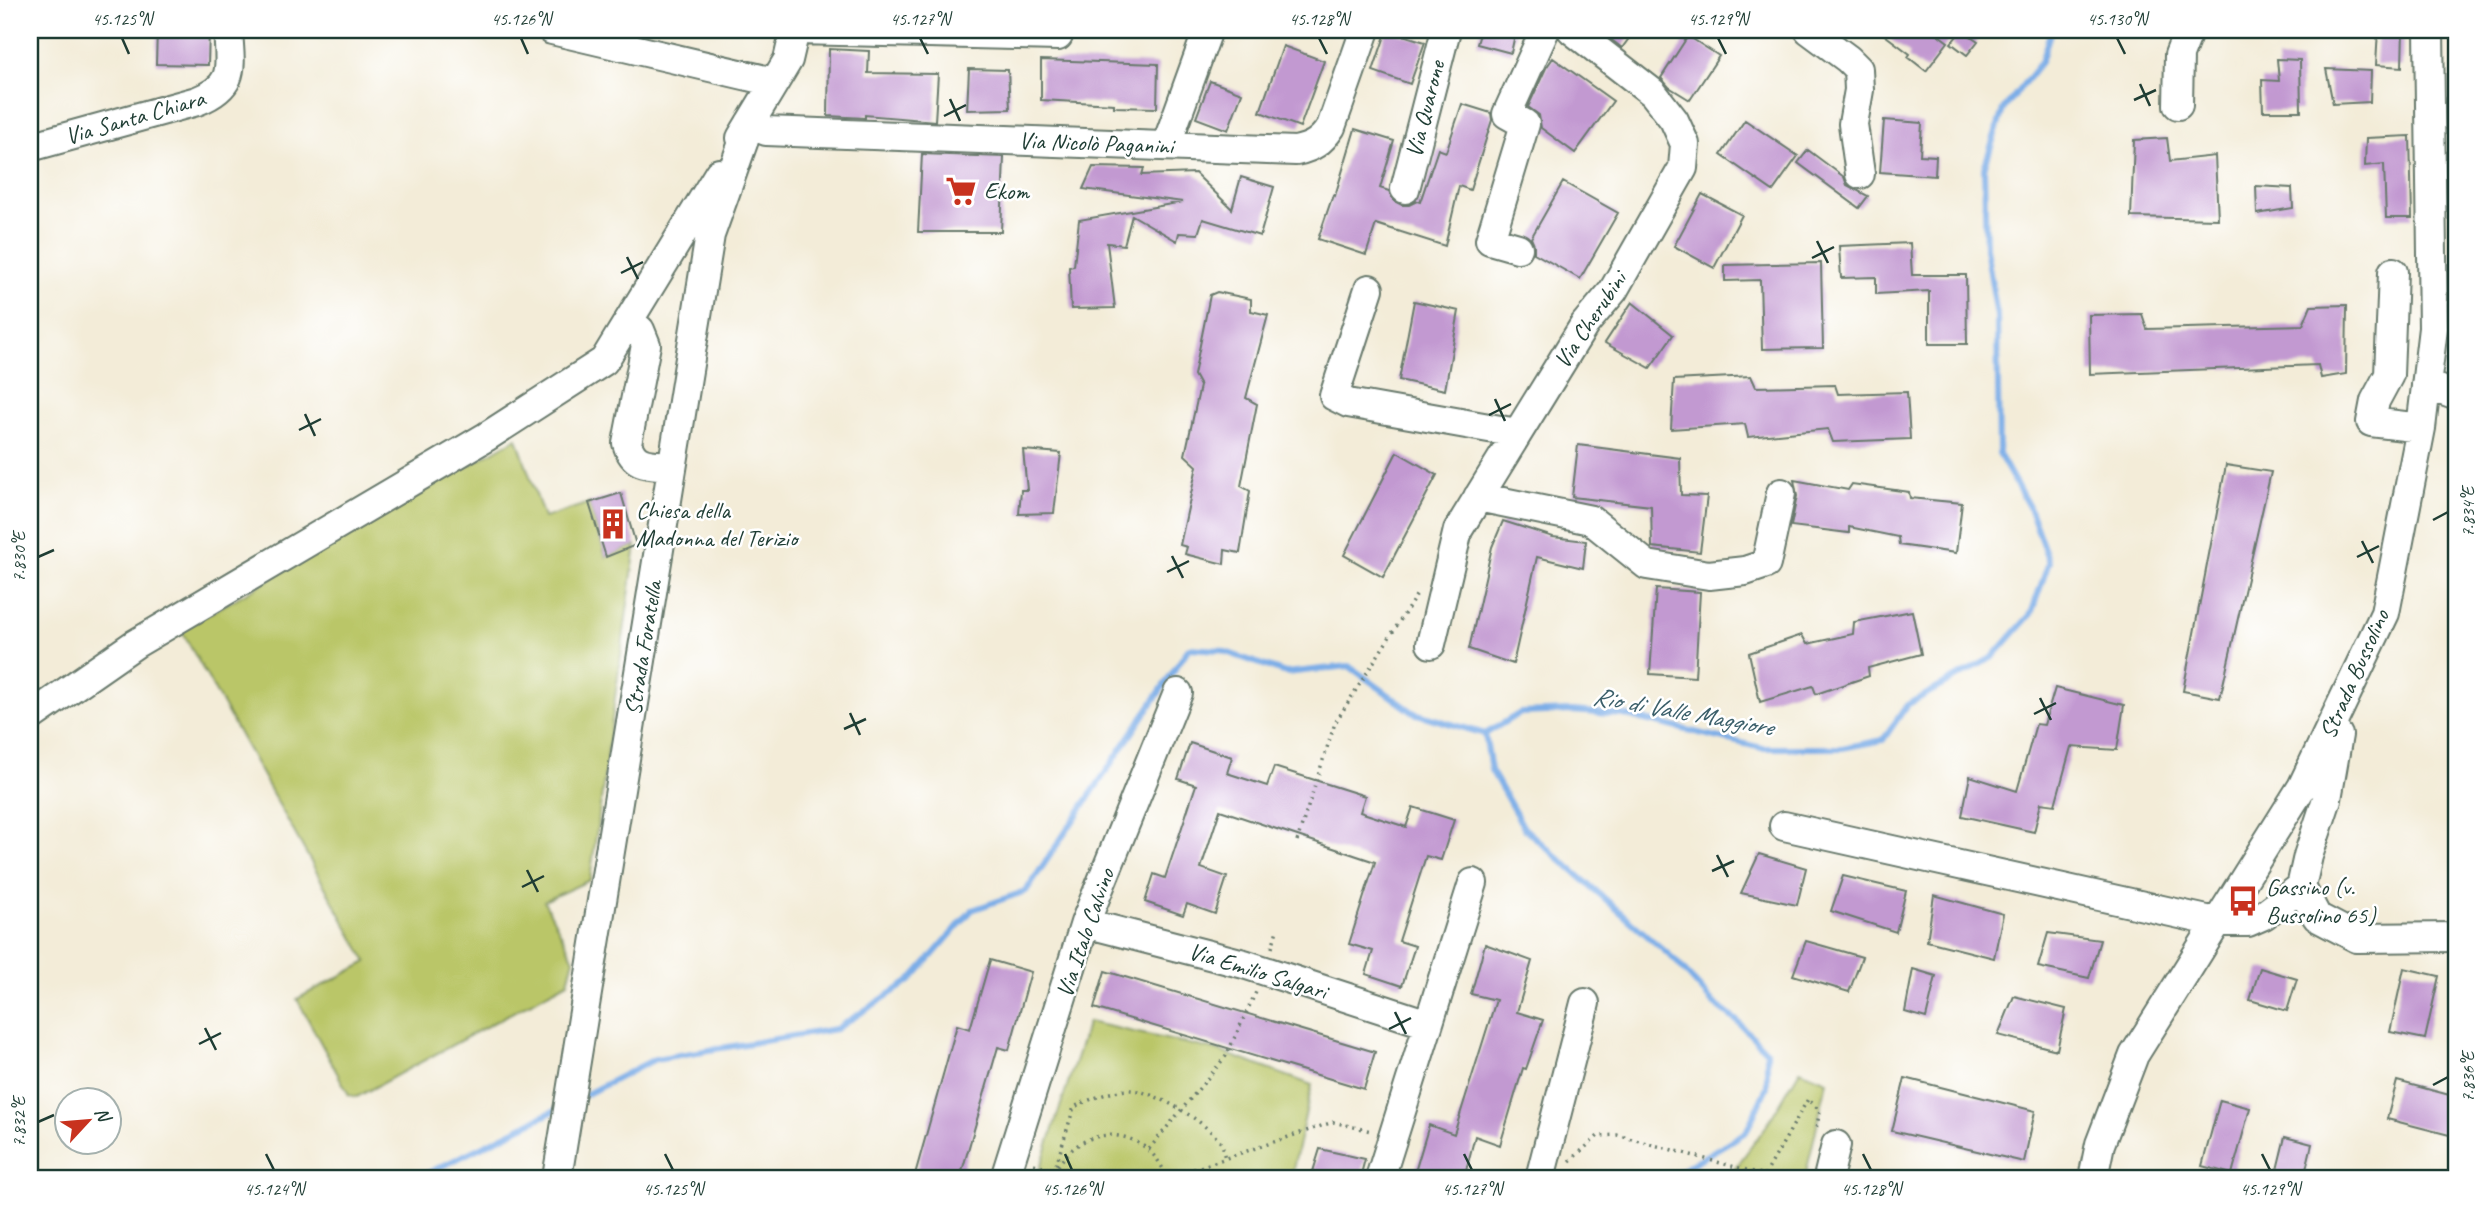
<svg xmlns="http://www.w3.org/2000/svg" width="2487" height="1208" viewBox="0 0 2487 1208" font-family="Caveat,sans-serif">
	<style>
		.green { fill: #bac668; stroke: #6c824e; stroke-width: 2 }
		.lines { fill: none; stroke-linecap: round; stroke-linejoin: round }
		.stream { stroke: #7bade7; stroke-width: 6 }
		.building { fill: #c299d1 }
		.minor-casing { stroke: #697a6d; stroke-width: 32 }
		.path { stroke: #697a6d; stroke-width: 3.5; stroke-dasharray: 2 5; stroke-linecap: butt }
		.minor { stroke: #fff; stroke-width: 28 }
		.ticks { fill: none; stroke: #1f3d34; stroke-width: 2.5 }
		.labels { text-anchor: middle; stroke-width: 5; stroke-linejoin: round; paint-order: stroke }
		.street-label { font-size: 24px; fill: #1f3d34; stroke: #fff }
		.poi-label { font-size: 24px; fill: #1f3d34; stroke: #fff; text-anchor: start }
		.water-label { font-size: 26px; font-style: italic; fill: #3b5f6a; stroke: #fff }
		.neatline { fill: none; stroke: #1f3d34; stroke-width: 2.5 }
		.ticks-label { font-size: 18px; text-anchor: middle; fill: #1f3d34 }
	</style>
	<rect width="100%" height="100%" fill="#fff"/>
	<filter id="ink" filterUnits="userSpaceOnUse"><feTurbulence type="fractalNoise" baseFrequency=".0143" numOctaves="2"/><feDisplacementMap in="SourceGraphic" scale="14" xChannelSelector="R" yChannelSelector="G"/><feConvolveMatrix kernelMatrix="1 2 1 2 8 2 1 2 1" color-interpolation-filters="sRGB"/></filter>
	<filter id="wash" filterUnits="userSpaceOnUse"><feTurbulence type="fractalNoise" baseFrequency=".00686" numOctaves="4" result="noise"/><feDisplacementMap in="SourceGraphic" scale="28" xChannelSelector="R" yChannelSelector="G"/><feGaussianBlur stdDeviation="1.57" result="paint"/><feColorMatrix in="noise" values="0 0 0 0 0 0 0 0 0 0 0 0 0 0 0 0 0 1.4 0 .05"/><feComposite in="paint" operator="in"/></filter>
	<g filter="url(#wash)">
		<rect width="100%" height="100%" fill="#f3ecd8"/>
		<!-- green -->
		<path class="green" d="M517 438 544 518 589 503 606 557 636 545 590 880 544 901 574 959 568 982 357 1097 349 1095 297 999 367 962 181 630Z
			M1088 1022 1216 1050 1312 1085 1291 1178H1037Z
			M1800 1070 1827 1081 1805 1178H1728L1767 1125Z"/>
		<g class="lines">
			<!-- stream -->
			<path class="stream" d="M579 1098 655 1059 836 1029 910 981 972 910 1026 891 1189 648 1220 650 1286 673 1349 666 1414 713 1485 734
				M418 1178 560 1108
				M1668 1178 1746 1132 1767 1087V1052L1737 1021 1713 1003 1675 960 1524 828 1491 770 1485 734 1520 713 1572 711 1624 715 1762 748H1842L1883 740 1907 705 1993 657 2031 614 2049 562 2029 507 1999 454 1997 316 1986 248 1984 168 2003 110 2041 62 2051 30"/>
		</g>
		<g id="blocks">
			<!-- building -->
			<path class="building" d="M157 30H209L208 65 156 64Z
				M1387 30 1425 42 1410 84 1373 71Z
				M1481 30H1516L1511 53 1477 44Z
				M1599 30H1635L1622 48Z
				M1878 30H1932L1948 42 1926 71 1908 57 1910 54Z
				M1962 30 1978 41 1967 55 1951 43Z
				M2378 30H2403L2402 67 2376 65Z
				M1688 36 1719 56 1690 100 1669 87 1661 78Z
				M1283 46 1324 61 1300 127 1260 112Z
				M829 49 869 51 868 73 938 74 935 121 865 115V118L828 116Z
				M1553 58 1613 101 1575 153 1541 128 1539 115 1528 107 1546 68Z
				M2277 59 2300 60 2301 111H2263L2262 80 2279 81Z
				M1041 60 1158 64 1157 108 1114 107V104L1041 100Z
				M969 69 1008 70 1010 109 967 110Z
				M2326 69 2371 71 2370 102 2333 104Z
				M1210 81 1242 93 1228 130 1196 118Z
				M1462 104 1491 113 1492 120 1470 190 1459 186 1445 246 1376 224 1366 255 1318 239 1333 195 1335 196 1355 129 1394 141 1380 188 1389 191 1394 201 1402 205H1409L1417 201 1420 202 1438 149 1446 152Z
				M1745 120 1798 156 1773 191 1721 155Z
				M1884 120 1922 123 1920 155 1936 156 1935 176 1880 172Z
				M2410 136 2412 218H2386L2384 164 2365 166 2366 138Z
				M2167 138 2170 161 2215 156 2218 219 2131 217 2134 140Z
				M1808 150 1844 177 1847 185 1868 196 1859 208 1798 163Z
				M922 154 1004 157 1001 232H918Z
				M1093 167 1144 168 1142 175 1195 173 1232 209 1241 177 1274 187 1260 236 1203 219 1198 234 1179 233 1177 241 1132 215 1124 245 1107 243 1115 308 1071 309 1069 267 1074 266 1079 220 1183 202 1083 189Z
				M1563 182 1618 213 1580 279 1534 253V245L1531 238Z
				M2256 186 2292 188 2293 208 2257 214Z
				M1702 194 1742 215 1714 268 1674 246Z
				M1910 243 1912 275H1966L1967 344H1929V291L1876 294V277L1841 278 1839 246Z
				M1821 263 1823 348 1762 349 1760 280 1725 281V265Z
				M1217 292 1251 299V311L1268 315 1246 398 1257 404 1241 486 1250 491 1240 553 1225 550 1224 564 1185 554 1187 547 1180 545 1197 466 1185 455 1200 386 1194 375 1210 295Z
				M1414 301 1459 311 1445 390 1399 380Z
				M1632 302 1673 335 1650 368 1605 343Z
				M2347 305 2346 374 2321 378 2318 365 2090 374 2089 315 2142 314 2147 329 2303 325 2311 306Z
				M1751 376 1756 387 1835 385 1838 394 1907 392 1910 439 1833 442 1828 429 1748 437 1745 424 1671 429 1674 380Z
				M1578 445 1680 458 1681 495 1707 496 1700 552 1652 547 1651 506 1572 497Z
				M1023 450 1061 453 1054 513 1019 514 1021 490H1027Z
				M1397 452 1437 475 1383 577 1344 555Z
				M2226 465 2271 472 2220 698 2183 691Z
				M1794 480 1848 490 1852 484 1909 492 1910 498 1962 503 1956 553 1899 545 1898 537 1849 527V533L1791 526 1797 496Z
				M621 493 636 545 606 557 589 503Z
				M1503 521 1553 537 1586 541 1583 568 1537 557 1513 664 1469 649 1492 547Z
				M1656 589 1700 592 1695 677 1650 674Z
				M1912 611 1921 654 1868 668 1869 676 1816 694 1813 686 1760 702 1749 653 1802 635 1807 644 1853 634 1854 622Z
				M2055 688 2124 705 2117 750 2071 747 2055 805 2041 803 2034 832 1962 816 1970 776 2017 791 2036 724 2044 725Z
				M1190 743 1232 757 1227 773 1267 786 1274 767 1365 796 1360 812 1406 827 1413 807 1454 820 1441 860 1426 856 1399 941 1415 946 1402 986 1366 974 1373 951 1349 944 1375 862 1220 810 1201 868 1227 877 1215 914 1187 904 1183 915 1145 902 1154 874 1165 878 1196 785 1178 779Z
				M1759 854 1806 868 1797 905 1741 893Z
				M1843 876 1906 891 1896 932 1831 911Z
				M1934 895 2003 914 1994 958 1927 941Z
				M2048 933 2100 940 2089 978 2038 967Z
				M1806 941 1862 957 1849 992 1793 975Z
				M1485 944 1532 961 1517 1012 1543 1020 1526 1069 1523 1068 1500 1145 1475 1136 1464 1178H1431L1415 1172 1429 1125 1454 1134 1496 1000 1471 994Z
				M990 960 1031 972 1009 1050 998 1047 960 1178H914L957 1025 970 1029Z
				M2260 968 2297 979 2287 1011 2250 1000Z
				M2404 968 2439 976 2425 1039 2390 1032Z
				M1913 969 1936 976 1926 1018 1905 1012Z
				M1105 971 1375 1052 1364 1089 1094 1008Z
				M2014 996 2066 1009 2057 1050 1998 1035Z
				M1905 1078 2035 1111 2024 1162 1892 1131Z
				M2397 1081 2457 1097V1137L2387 1119Z
				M2220 1100 2250 1108 2232 1174 2202 1166Z
				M2285 1137 2312 1144 2304 1178H2275Z
				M1320 1149 1365 1159 1360 1178H1311Z"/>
		</g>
	</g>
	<g filter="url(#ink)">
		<use href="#blocks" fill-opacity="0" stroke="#697a6d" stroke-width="2"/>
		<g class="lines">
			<!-- minor casing -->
			<g class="minor-casing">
				<path id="minor" d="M552 30 774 82
					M796 30 1058 36V30
					M1809 30 1848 59 1858 69 1859 90 1853 124 1860 174
					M2178 105 2179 55 2189 30
					M750 123 766 131 1296 151C1313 147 1321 142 1331 127L1365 30
					M741 138 788 60 795 30
					M1166 146 1208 30
					M30 147 197 101C237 85 230 67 228 30
					M1405 189 1446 30
					M1518 248 1490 240 1525 124 1507 114 1545 30
					M2393 272 2389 375 2375 401 2371 422 2421 428
					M1369 289 1334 396 1348 403 1517 433
					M629 321 640 330 646 345 627 443C634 468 651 464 672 466
					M2426 385 2457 396
					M1478 497 1591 520 1647 565 1709 575 1745 571 1766 564 1781 493
					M1431 644 1458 530 1585 324 1613 291 1683 168 1685 144 1674 120 1653 93 1572 30
					M30 717 135 644 486 437 604 361 719 173
					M2338 735 2327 799 2308 856 2301 887 2317 917 2357 938 2457 937
					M1784 826 2216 922H2248L2264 915 2301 887
					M1085 923 1244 964 1428 1024
					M557 1178 710 235 750 123
					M1005 1178 1085 923 1178 693
					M1380 1178 1473 883
					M1540 1178 1585 1003
					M1828 1178 1836 1145
					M2093 1178 2100 1144 2134 1055 2302 787 2385 613 2421 428 2433 328 2429 30"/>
			</g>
			<!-- path -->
			<path class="path" d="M1297 841 1335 723 1417 594
				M1272 948 1277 930
				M1149 1149 1226 1056 1256 992
				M1570 1161 1598 1136 1617 1135 1765 1175 1808 1099 1820 1111 1816 1129
				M1034 1164 1055 1171
				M1058 1166C1087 1119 1149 1128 1167 1178
				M1052 1178 1074 1107C1091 1099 1112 1090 1131 1090 1155 1091 1213 1125 1223 1147 1223 1147 1224 1157 1225 1157
				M1167 1178 1333 1122 1371 1131"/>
			<!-- minor -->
			<use href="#minor" class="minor"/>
		</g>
	</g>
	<!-- ticks -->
	<path class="ticks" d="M122 38 129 54M521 38 528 54M920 38 928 54M1319 38 1327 54M1718 38 1726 54M2117 38 2125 54M2140 84 2150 106M950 99 960 121M2134 100 2156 90M944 116 966 105M1817 241 1828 263M627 257 638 279M1812 258 1834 247M621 273 643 262M1495 399 1505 421M305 414 315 436M1489 415 1511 404M299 430 321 419M2433 520 2448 512M2362 541 2373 563M1172 556 1183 578M38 557 54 550M2357 557 2379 546M1167 572 1189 561M2040 698 2051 720M850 713 860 735M2034 714 2056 703M844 729 866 719M1717 855 1728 877M527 870 538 892M1712 871 1734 861M522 887 544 876M1395 1012 1406 1034M205 1028 216 1050M1389 1029 1411 1018M199 1044 221 1033M2433 1085 2448 1077M38 1122 54 1115M266 1154 274 1170M665 1154 673 1170M1065 1154 1072 1170M1464 1154 1472 1170M1863 1154 1871 1170M2262 1154 2270 1170"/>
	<!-- icons -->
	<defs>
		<g id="supermarket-bare" transform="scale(2.415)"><path d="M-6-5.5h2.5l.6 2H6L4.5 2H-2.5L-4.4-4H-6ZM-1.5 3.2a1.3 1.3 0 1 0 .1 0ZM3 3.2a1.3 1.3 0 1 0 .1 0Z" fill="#c8321e" stroke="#fff" stroke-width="2.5" paint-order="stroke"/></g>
		<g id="building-bare" transform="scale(2.415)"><path d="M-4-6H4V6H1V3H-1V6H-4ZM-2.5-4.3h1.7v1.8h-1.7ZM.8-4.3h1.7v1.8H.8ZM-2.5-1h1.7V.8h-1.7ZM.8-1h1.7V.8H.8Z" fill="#c8321e" stroke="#fff" stroke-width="2.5" paint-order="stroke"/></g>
		<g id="bus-bare" transform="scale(2.415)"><path d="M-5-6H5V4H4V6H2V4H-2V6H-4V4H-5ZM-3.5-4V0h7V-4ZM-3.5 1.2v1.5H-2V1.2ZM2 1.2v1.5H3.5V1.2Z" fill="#c8321e" stroke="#fff" stroke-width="2.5" paint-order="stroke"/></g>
	</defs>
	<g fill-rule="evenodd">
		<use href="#supermarket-bare" x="961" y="191"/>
		<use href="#building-bare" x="613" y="524"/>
		<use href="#bus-bare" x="2243" y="901"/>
	</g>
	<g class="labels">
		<!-- street labels -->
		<g class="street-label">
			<text transform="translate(1425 109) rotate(-76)" y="8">Via Quarone</text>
			<text transform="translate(135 117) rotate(-16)" y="8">Via Santa Chiara</text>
			<text transform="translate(1096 143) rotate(2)" y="8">Via Nicolò Paganini</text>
			<text transform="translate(1590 320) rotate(-56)" y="8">Via Cherubini</text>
			<text transform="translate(643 648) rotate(-81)" y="8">Strada Foratella</text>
			<text transform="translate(2354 674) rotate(-66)" y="8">Strada Bussolino</text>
			<text transform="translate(1085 933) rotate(-71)" y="8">Via Italo Calvino</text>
			<text transform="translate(1258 971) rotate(17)" y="8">Via Emilio Salgari</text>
		</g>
		<!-- poi labels -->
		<g class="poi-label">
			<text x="984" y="199">Ekom</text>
			<text x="636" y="518">Chiesa della<tspan x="636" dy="28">Madonna del Terizio</tspan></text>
			<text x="2266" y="895">Gassino (v.<tspan x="2266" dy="28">Bussolino 65)</tspan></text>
		</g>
		<!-- water labels -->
		<g class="water-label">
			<text transform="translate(1683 711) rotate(10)" y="9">Rio di Valle Maggiore</text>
		</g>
	</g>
	<!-- margin -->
	<rect width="2487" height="1208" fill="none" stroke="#fff" stroke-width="77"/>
	<!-- north arrow -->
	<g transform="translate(88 1121) rotate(64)"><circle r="33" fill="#ffffff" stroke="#a5b1ae" stroke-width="2"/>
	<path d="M0-5L12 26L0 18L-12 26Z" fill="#c8321e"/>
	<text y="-10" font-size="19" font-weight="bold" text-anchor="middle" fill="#1f3d34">N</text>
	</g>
	<rect x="38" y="38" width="2410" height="1132" class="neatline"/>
	<g class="ticks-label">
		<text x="122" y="25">45.125°N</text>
		<text x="521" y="25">45.126°N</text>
		<text x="920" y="25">45.127°N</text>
		<text x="1319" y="25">45.128°N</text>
		<text x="1718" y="25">45.129°N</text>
		<text x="2117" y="25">45.130°N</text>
		<text transform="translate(2468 512) rotate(-90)" y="6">7.834°E</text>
		<text transform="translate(19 557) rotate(-90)" y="6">7.830°E</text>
		<text transform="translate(2468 1077) rotate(-90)" y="6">7.836°E</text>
		<text transform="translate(19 1122) rotate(-90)" y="6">7.832°E</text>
		<text x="274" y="1195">45.124°N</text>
		<text x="673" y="1195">45.125°N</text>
		<text x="1072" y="1195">45.126°N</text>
		<text x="1472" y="1195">45.127°N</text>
		<text x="1871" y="1195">45.128°N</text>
		<text x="2270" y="1195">45.129°N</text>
	</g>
</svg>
